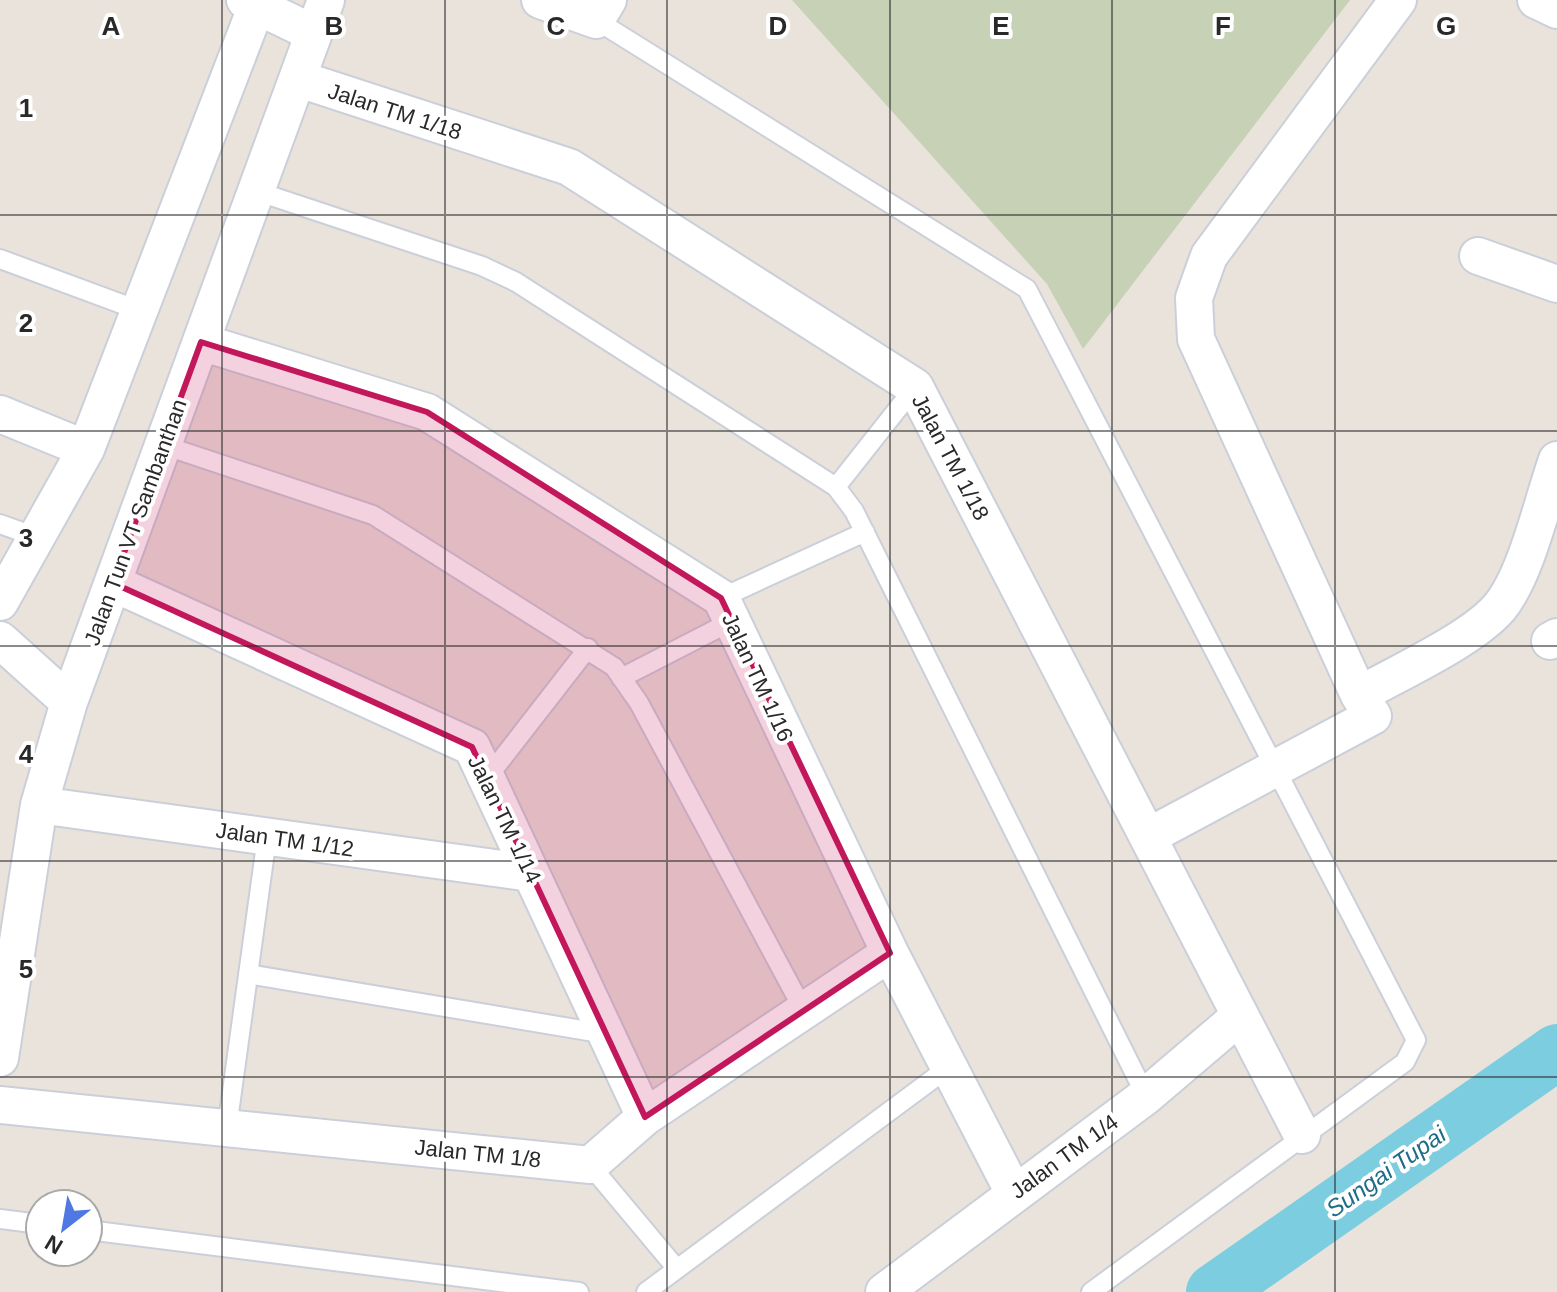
<svg xmlns="http://www.w3.org/2000/svg" width="1557" height="1292" viewBox="0 0 1557 1292" font-family="Arial,sans-serif">
	<style>
		.cemetery { fill: #c6d1b6 }
		.lines { fill: none; stroke-linecap: round; stroke-linejoin: round }
		.river { stroke: #7ccddf; stroke-width: 56 }
		.service-casing { stroke: #cbcfd9; stroke-width: 22 }
		.minor-casing { stroke: #cbcfd9; stroke-width: 40 }
		.service { stroke: #fff; stroke-width: 18 }
		.minor { stroke: #fff; stroke-width: 36 }
		.marked { fill: #c2185b; fill-opacity: 0.2; stroke: #c2185b; stroke-width: 6; stroke-linejoin: round }
		.grid { fill: none; stroke: #292929; stroke-width: 2; stroke-opacity: 0.55 }
		.labels { text-anchor: middle; stroke-width: 8; stroke-linejoin: round; paint-order: stroke }
		.street-label { font-size: 22px; fill: #292929; stroke: #fff }
		.water-label { font-size: 24px; font-style: italic; fill: #1e6d88; stroke: #fff }
		.grid-label { font-size: 26px; text-anchor: middle; font-weight: bold; fill: #292929; stroke: #fff; stroke-width: 8; stroke-linejoin: round; paint-order: stroke }
	</style>
	<rect width="100%" height="100%" fill="#e9e3dc"/>
	<!-- cemetery -->
	<path class="cemetery" d="M792 0H1350L1083 349 1047 284Z"/>
	<g class="lines">
		<!-- river -->
		<path class="river" d="M1214 1292 1557 1052"/>
		<!-- service casing -->
		<g class="service-casing">
			<path id="service" d="M596 20 1027 289 1416 1040 1405 1062 1091 1292
				M256 191 482 266 516 282 836 487 854 511 1146 1096
				M0 259 138 310
				M163 445 373 515 614 667 639 703 804 1011
				M836 487 915 387
				M0 524 36 537
				M721 598 865 532
				M621 678 732 621
				M487 778 588 648
				M248 974 606 1034
				M227 1128 267 837
				M590 1165 677 1269
				M0 1219 40 1224
				M88 1230 579 1292
				M646 1292 949 1067"/>
		</g>
		<!-- minor casing -->
		<g class="minor-casing">
			<path id="minor" d="M245 0 313 33
				M540 0 596 20 608 0
				M1536 0 1557 10
				M299 79 569 167 915 387 1302 1135
				M1478 256 1557 284
				M201 342 427 412 721 598 890 953 1014 1193
				M0 414 86 449
				M113 583 472 747 645 1117
				M0 602 86 449 257 5
				M0 640 69 702
				M1550 641 1557 637
				M1359 695C1398 673 1471 640 1499 608 1527 574 1542 502 1557 460
				M39 805 531 873
				M1149 836 1373 716 1359 695 1196 339 1194 298 1209 256 1398 0
				M0 1058 39 805 69 702 326 0
				M0 1105 590 1165 645 1117 890 953
				M884 1292 1146 1096 1240 1016"/>
		</g>
		<!-- service -->
		<use href="#service" class="service"/>
		<!-- minor -->
		<use href="#minor" class="minor"/>
	</g>
	<!-- marked area -->
	<path class="marked" d="M201 342 427 412 721 598 890 953 645 1117 472 747 113 583Z"/>
	<!-- grid -->
	<path class="grid" d="M222 0V1292M445 0V1292M667 0V1292M890 0V1292M1112 0V1292M1335 0V1292M0 215H1557M0 431H1557M0 646H1557M0 861H1557M0 1077H1557"/>
	<g class="labels">
		<!-- street labels -->
		<g class="street-label">
			<text transform="translate(395 111) rotate(18)" y="8">Jalan TM 1/18</text>
			<text transform="translate(951 457) rotate(62)" y="8">Jalan TM 1/18</text>
			<text transform="translate(135 522) rotate(-70)" y="8">Jalan Tun VT Sambanthan</text>
			<text transform="translate(758 677) rotate(65)" y="8">Jalan TM 1/16</text>
			<text transform="translate(505 819) rotate(64)" y="8">Jalan TM 1/14</text>
			<text transform="translate(285 839) rotate(8)" y="8">Jalan TM 1/12</text>
			<text transform="translate(478 1153) rotate(6)" y="8">Jalan TM 1/8</text>
			<text transform="translate(1064 1156) rotate(-36)" y="8">Jalan TM 1/4</text>
		</g>
		<!-- water labels -->
		<g class="water-label">
			<text transform="translate(1386 1172) rotate(-35)" y="8">Sungai Tupai</text>
		</g>
	</g>
	<g class="grid-label">
		<text x="111" y="35">A</text>
		<text x="334" y="35">B</text>
		<text x="556" y="35">C</text>
		<text x="778" y="35">D</text>
		<text x="1001" y="35">E</text>
		<text x="1223" y="35">F</text>
		<text x="1446" y="35">G</text>
		<text x="26" y="117">1</text>
		<text x="26" y="332">2</text>
		<text x="26" y="547">3</text>
		<text x="26" y="763">4</text>
		<text x="26" y="978">5</text>
	</g>
	<!-- north arrow -->
	<g transform="translate(64 1228) rotate(211)"><circle r="38" fill="#ffffff" stroke="#a9a9a9" stroke-width="2"/>
	<path d="M0-6L14 30L0 20L-14 30Z" fill="#5078e3"/>
	<text y="-12" font-size="22" font-weight="bold" text-anchor="middle" fill="#292929">N</text>
	</g>
</svg>
